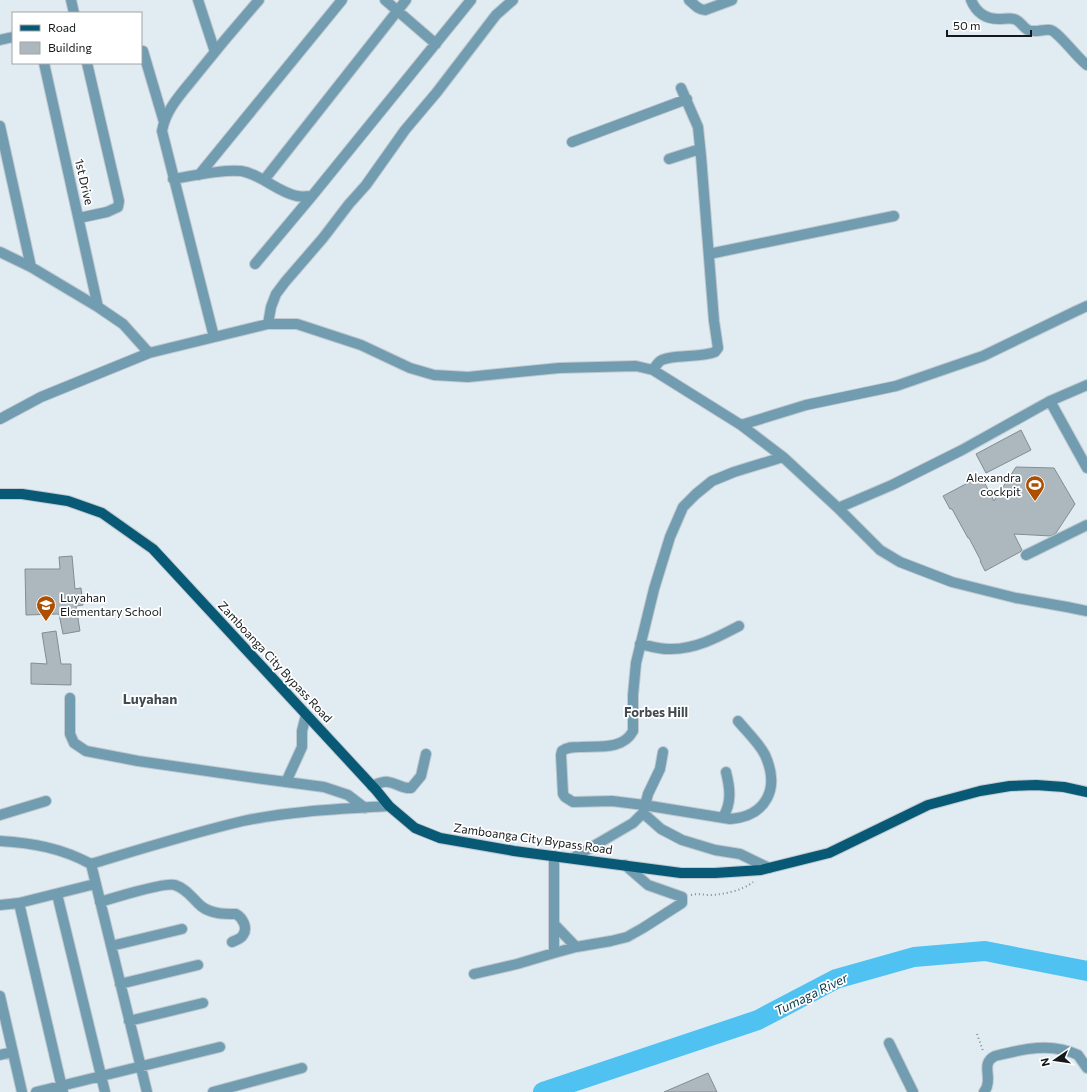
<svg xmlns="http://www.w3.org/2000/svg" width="1087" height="1092" viewBox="0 0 1087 1092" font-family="Commissioner,sans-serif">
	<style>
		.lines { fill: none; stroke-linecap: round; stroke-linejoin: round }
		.river { stroke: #50c2f2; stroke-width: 20 }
		.building { fill: #adb8be; stroke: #828d92 }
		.minor-casing { stroke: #c0cad0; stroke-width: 12 }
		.major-casing { stroke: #c0cad0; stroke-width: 12 }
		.path { stroke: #81888d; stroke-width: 2; stroke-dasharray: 1 3; stroke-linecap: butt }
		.minor { stroke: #729db1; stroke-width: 10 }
		.major { stroke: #075976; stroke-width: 10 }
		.labels { text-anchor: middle; stroke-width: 3.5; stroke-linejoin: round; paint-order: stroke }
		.street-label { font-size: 12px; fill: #15191b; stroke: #fff }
		.poi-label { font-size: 12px; fill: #15191b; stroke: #fff; text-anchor: end }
		.neighbourhood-label { font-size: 13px; font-weight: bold; fill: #414a4f; stroke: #fff }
		.water-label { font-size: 13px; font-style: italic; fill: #03384b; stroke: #fff }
		.quarter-label { font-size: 14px; font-weight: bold; fill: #414a4f; stroke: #fff }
	</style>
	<rect width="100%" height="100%" fill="#e1ecf2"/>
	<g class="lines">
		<!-- river -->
		<path class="river" d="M543 1092 758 1020 836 979 914 957 985 951 1087 971"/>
	</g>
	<!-- building -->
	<path class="building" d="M1021 430 1031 450 986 473 976 454Z
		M1016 467 1054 468 1075 504 1056 533 1051 536 1014 534 1022 550 1020 552 985 571 980 561H981L969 538H968L952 509H950L943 496 981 476 994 501Z
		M72 556 75 589 81 588 83 605 76 606 80 631 63 634 59 614 26 615 25 569H60L59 557Z
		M56 631 61 664H71V685L31 684V663L47 664 42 633Z
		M708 1073 717 1092H664Z"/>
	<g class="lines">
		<!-- minor casing -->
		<g class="minor-casing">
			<path id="minor" d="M71 0 74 13
				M198 0 215 52
				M385 0 436 44
				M689 0C694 4 698 10 705 10L732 0
				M971 0C976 12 985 19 999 19 1004 19 1010 18 1014 19 1021 21 1023 28 1028 30 1035 33 1043 29 1050 30 1058 31 1078 59 1087 65
				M0 40 13 37
				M143 51 164 122
				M44 63 98 307
				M0 126 31 267
				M572 142 687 99
				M669 159 700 149
				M199 175 342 0
				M173 179C193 176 221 169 241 171 261 174 277 192 297 196 302 197 307 196 312 196
				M264 180 406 0
				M79 218 107 212 118 207 119 201 87 63
				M0 252 31 267 98 307 123 324 149 353
				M709 254 894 216
				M255 264 312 196 471 0
				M268 324 271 307 276 294 285 282 323 238 349 204 366 185 405 130 437 92 496 15 513 0
				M214 337 162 131C166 108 183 92 197 74 217 49 238 24 259 0
				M653 370C655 367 657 364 659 362 667 354 701 358 715 352L718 348 714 321 701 156 698 127 681 88
				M1050 401 1087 468
				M0 419 41 397 149 353 268 324H297L361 345 410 368 434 375 468 377 559 368 636 366 653 370 741 425 783 457 838 508 880 550 900 562 952 582 1016 598 1067 607 1087 611
				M741 425 806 405 896 386 983 356 1074 312 1087 306
				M838 508 892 485 962 450 1050 401 1087 385
				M1026 555 1087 525
				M640 644C650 646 661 650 671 649 696 649 718 637 739 626
				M70 698V734L74 743 86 751 138 761 256 778 324 787 348 795 365 808
				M738 721C747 732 759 743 765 755 780 788 767 816 730 819L644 805 612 801 573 802 565 797 563 794 561 755 562 751C567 747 573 747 580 747 599 746 623 750 633 731V695L636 663 654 589 670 537 683 507 696 494 712 481 734 472 783 457
				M286 782 302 747V731L306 715
				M372 786C377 784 383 781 388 782 397 783 402 789 411 788L421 776 426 754
				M643 813 661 829 682 840 715 850 740 854 769 868
				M0 815 46 801
				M723 817C732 803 730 788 726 772
				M0 841C33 843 61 848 91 864 141 849 192 833 243 821 290 811 341 809 389 806
				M573 858 633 823 643 813 648 794 660 769 663 752
				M91 864 147 1092
				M57 894 105 1092
				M100 902C113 898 165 882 175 885 187 889 192 898 201 906 211 914 224 914 236 914 243 918 248 928 243 935 241 939 236 940 232 942
				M19 903 63 1092
				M0 905 19 903 95 884
				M554 924 576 947
				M111 946 182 929
				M554 953 576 947 611 941 627 937 643 928 682 903V897L648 885 625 865
				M474 974 517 964 554 953V856
				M120 984 198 965
				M0 996 22 1092
				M129 1021 203 1003
				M889 1043 913 1092
				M0 1055 13 1052
				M36 1092 220 1047
				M213 1092 302 1068
				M984 1092C985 1090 987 1088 987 1086 991 1075 981 1063 995 1056 1023 1049 1051 1042 1078 1055L1087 1068"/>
		</g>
		<!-- major casing -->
		<g class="major-casing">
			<path id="major" d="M0 494H22L68 501 102 513 153 549 376 790 389 806 415 828 440 838 514 851 681 873H715L761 870 829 853 928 805 980 791 1010 786 1036 785 1064 787 1087 792"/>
		</g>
		<!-- path -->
		<path class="path" d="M691 895C697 893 703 895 710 895 722 895 744 890 753 882
			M977 1034 983 1051"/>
		<!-- minor -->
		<use href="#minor" class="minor"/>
		<!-- major -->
		<use href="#major" class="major"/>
	</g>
	<!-- icons -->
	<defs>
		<g id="stadium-pin" transform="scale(1)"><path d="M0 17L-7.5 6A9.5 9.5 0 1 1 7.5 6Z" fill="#ae4f00" stroke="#fff"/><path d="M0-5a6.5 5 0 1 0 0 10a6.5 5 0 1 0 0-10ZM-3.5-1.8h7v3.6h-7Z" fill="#fff"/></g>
		<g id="school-pin" transform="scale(1)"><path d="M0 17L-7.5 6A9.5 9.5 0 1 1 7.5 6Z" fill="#ae4f00" stroke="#fff"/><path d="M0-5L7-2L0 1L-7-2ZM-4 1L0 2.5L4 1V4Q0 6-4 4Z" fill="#fff"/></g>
	</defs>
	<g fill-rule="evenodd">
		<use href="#stadium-pin" x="1035" y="485"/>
		<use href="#school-pin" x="46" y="605"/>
	</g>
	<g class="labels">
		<!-- street labels -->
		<g class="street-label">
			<text transform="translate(84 182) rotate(77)" y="4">1st Drive</text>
			<text transform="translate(275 662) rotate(47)" y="4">Zamboanga City Bypass Road</text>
			<text transform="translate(533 839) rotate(8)" y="4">Zamboanga City Bypass Road</text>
		</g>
		<!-- poi labels -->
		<g class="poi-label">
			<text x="1021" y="482">Alexandra<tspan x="1021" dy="14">cockpit</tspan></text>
			<text x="60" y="602" text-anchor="start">Luyahan<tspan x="60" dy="14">Elementary School</tspan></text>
		</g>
		<!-- neighbourhood labels -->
		<g class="neighbourhood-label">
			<text x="656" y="717">Forbes Hill</text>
		</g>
		<!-- water labels -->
		<g class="water-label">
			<text transform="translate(811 994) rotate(-26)" y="5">Tumaga River</text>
		</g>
		<!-- quarter labels -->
		<g class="quarter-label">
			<text x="150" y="704">Luyahan</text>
		</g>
	</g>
	<!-- legend -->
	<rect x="12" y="12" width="130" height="52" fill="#ffffff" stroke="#a1a3a4"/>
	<rect x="20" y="25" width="20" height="6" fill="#075976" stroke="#a1a3a4"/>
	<text x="48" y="32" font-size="12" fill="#15191b">Road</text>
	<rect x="20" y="42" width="20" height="12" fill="#adb8be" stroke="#a1a3a4"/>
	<text x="48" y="52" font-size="12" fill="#15191b">Building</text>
	<!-- north arrow -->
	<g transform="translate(1055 1060) rotate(257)" stroke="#ffffff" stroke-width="3" paint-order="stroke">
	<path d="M0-3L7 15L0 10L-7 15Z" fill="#15191b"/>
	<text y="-6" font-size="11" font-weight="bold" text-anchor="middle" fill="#15191b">N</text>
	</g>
	<!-- scale -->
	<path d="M947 30v6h84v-6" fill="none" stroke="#15191b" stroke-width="2"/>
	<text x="953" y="30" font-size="12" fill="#15191b" stroke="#ffffff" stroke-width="3" paint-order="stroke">50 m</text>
</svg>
